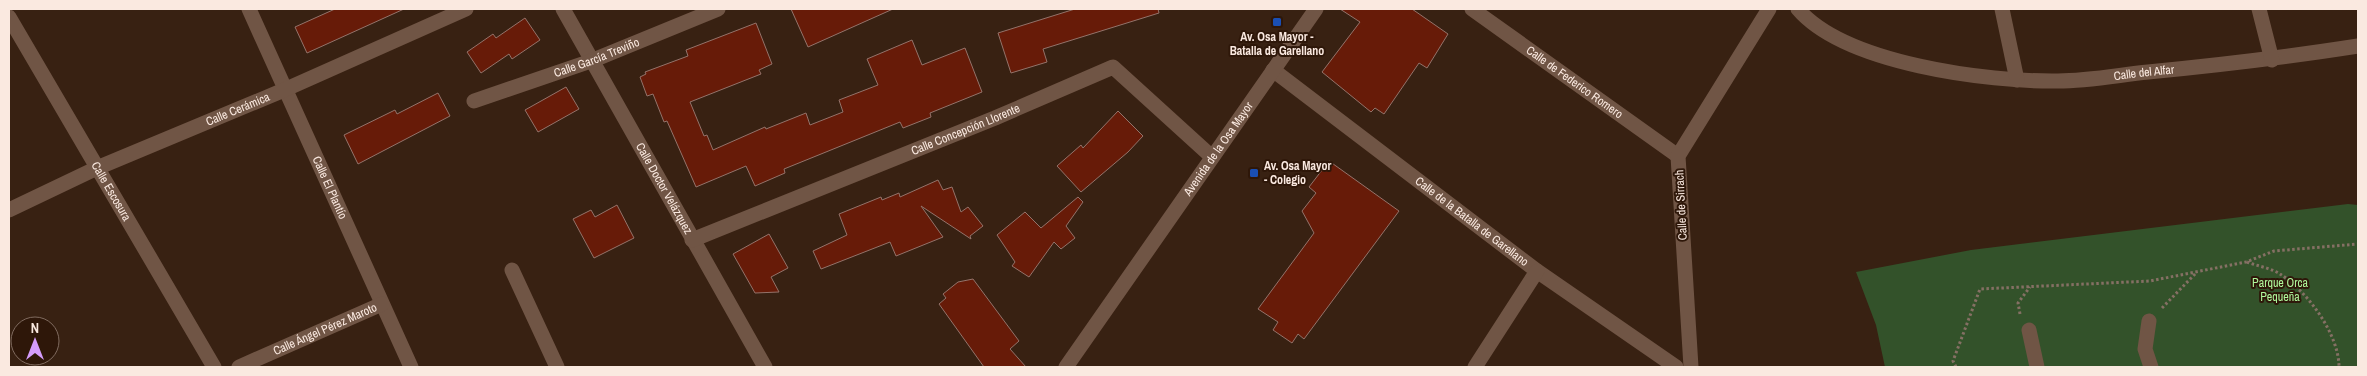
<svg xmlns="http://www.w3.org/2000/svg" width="2367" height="376" viewBox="0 0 2367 376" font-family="'Archivo Narrow',sans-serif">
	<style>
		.green { fill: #33522a }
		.building { fill: #671b08; stroke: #94736a }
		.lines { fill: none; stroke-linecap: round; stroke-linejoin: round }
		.path { stroke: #857064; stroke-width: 3; stroke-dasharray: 2.5 2.5; stroke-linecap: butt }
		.pedestrian { stroke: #705545; stroke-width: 15 }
		.minor { stroke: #705545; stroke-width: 15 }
		.secondary { stroke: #705545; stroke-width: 15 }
		.transit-dot { fill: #1a4fb4; stroke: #2e1709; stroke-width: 2 }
		.labels { text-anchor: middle; stroke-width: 4; stroke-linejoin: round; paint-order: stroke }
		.poi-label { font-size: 12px; font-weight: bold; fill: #fae9e0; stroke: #2e1709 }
		.street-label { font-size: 12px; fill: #fae9e0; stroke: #2e1709 }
		.park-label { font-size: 12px; fill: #aff89c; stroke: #2e1709 }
	</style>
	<rect width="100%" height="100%" fill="#382112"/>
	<!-- green -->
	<path class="green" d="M2348 204 2358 205V367H1885L1876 325 1856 272 1971 250Z"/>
	<!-- building -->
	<path class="building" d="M335 9H404L307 53 295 27Z
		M791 9H893L808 47Z
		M1075 9H1158L1159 13 1043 49 1047 62 1011 73 998 33Z
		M1340 9H1412L1448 34 1427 68 1419 63 1384 114 1375 108 1371 112 1322 72 1360 22Z
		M525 18 540 40 512 59 509 54 481 73 467 52 493 34 496 38Z
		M756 23 772 64 759 70 761 74 690 102 704 136 707 135 713 150 765 127 766 129 806 113 810 125 843 112 839 100 878 85 867 59 912 40 922 65 965 48 982 92 930 113 931 117 903 128 900 122 784 169 785 173 755 186 746 166 696 187 667 121 664 122 653 94 647 96 640 77 646 74 645 72 688 56 686 50Z
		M566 87 579 109 538 132 525 110Z
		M438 93 450 116 358 164 344 135 395 110 397 114Z
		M1118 111 1143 136 1128 152 1081 192 1057 166 1081 145 1083 148Z
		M1329 161 1399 211 1304 339 1298 334 1292 343 1273 330 1278 322 1258 309 1314 233 1302 211 1316 193 1309 187Z
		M938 180 943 190 952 187 961 212 968 207 983 226 970 236 971 239 921 206 943 237 896 256 890 242 821 269 813 251 847 235 839 214 881 197 882 200 899 193 900 197Z
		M1078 197 1083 202 1066 226 1075 238 1061 249 1054 242 1029 277 1012 266 1015 262 997 235 1025 212 1041 228Z
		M617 205 634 238 594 258 573 219 591 210 595 217Z
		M769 234 788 268 771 277 779 292 755 293 733 254Z
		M973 279 1019 341 1010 349 1026 367H984L939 304 946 298 943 294 958 282Z"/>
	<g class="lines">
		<!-- path -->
		<path class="path" d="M2247 262C2257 266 2271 268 2280 274 2307 291 2339 334 2339 367
			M2162 308 2196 273
			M2020 314 2018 303 2030 287
			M1956 367 1953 361 1980 289 2150 281 2246 262 2274 251 2358 244"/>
		<!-- pedestrian -->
		<path class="pedestrian" d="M2149 321 2145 349 2151 367
			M2029 330 2037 367"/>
		<!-- minor -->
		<g class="minor">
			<path id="s1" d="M249 9 411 367"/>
			<path id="s2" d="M563 9 765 367"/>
			<path id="s3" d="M1472 9 1678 156"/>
			<path id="s4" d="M1798 9C1845 64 1988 82 2058 81 2088 81 2119 75 2148 72 2219 65 2288 57 2358 46"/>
			<path d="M2002 9 2017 80"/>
			<path d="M2259 9 2272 60"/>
			<path id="s5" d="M9 17 214 367"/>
			<path id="s6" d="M1273 70 1537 271 1676 367"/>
			<path id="s7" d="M474 101 591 61 718 9"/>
			<path id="s8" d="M9 210 97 168 284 90 466 9"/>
			<path id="s9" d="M692 240 995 118 1113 67 1212 157"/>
			<path d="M512 270 557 367"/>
			<path id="s10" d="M239 367 382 304"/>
			<path d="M1475 367 1537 271"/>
			<path d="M1691 367 1678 156 1769 9"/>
		</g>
		<!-- secondary -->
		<path class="secondary" id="s11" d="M1066 367 1316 9"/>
	</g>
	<!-- markers -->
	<g class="transit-dot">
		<rect x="1272" y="17" width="10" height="10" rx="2.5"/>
		<rect x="1249" y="168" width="10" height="10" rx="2.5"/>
	</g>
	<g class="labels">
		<!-- poi labels -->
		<g class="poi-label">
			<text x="1277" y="41">Av. Osa Mayor -<tspan x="1277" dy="14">Batalla de Garellano</tspan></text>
			<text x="1264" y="170" text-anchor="start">Av. Osa Mayor<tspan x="1264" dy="14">- Colegio</tspan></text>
		</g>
		<!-- street labels -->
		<g class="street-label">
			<text dy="4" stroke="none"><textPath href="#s7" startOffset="130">Calle García Treviño</textPath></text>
			<text dy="4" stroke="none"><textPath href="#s4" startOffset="362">Calle del Alfar</textPath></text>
			<text dy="4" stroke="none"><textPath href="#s3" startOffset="126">Calle de Federico Romero</textPath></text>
			<text dy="4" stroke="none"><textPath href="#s8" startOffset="250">Calle Cerámica</textPath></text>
			<text dy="4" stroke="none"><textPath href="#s9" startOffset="295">Calle Concepción Llorente</textPath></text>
			<text dy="4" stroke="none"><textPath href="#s11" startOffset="266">Avenida de la Osa Mayor</textPath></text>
			<text dy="4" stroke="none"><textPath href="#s1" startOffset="196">Calle El Plantío</textPath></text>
			<text dy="4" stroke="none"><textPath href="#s2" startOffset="206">Calle Doctor Velázquez</textPath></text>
			<text dy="4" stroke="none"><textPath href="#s5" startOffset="202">Calle Escosura</textPath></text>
			<text transform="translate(1681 205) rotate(-93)" y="4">Calle de Sirrach</text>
			<text dy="4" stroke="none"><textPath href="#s6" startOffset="250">Calle de la Batalla de Garellano</textPath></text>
			<text dy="4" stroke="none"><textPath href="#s10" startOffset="94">Calle Ángel Pérez Maroto</textPath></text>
		</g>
		<!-- park labels -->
		<g class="park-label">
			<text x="2280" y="287">Parque Orca<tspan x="2280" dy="14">Pequeña</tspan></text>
		</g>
	</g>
	<!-- border -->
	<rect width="2367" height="376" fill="none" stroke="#fae9e0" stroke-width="20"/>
	<!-- north arrow -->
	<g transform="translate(35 341)"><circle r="24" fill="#2e1709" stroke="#806b5f"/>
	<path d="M0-4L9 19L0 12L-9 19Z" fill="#d49cfb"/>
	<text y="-8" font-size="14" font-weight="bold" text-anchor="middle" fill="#fae9e0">N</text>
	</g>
</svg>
